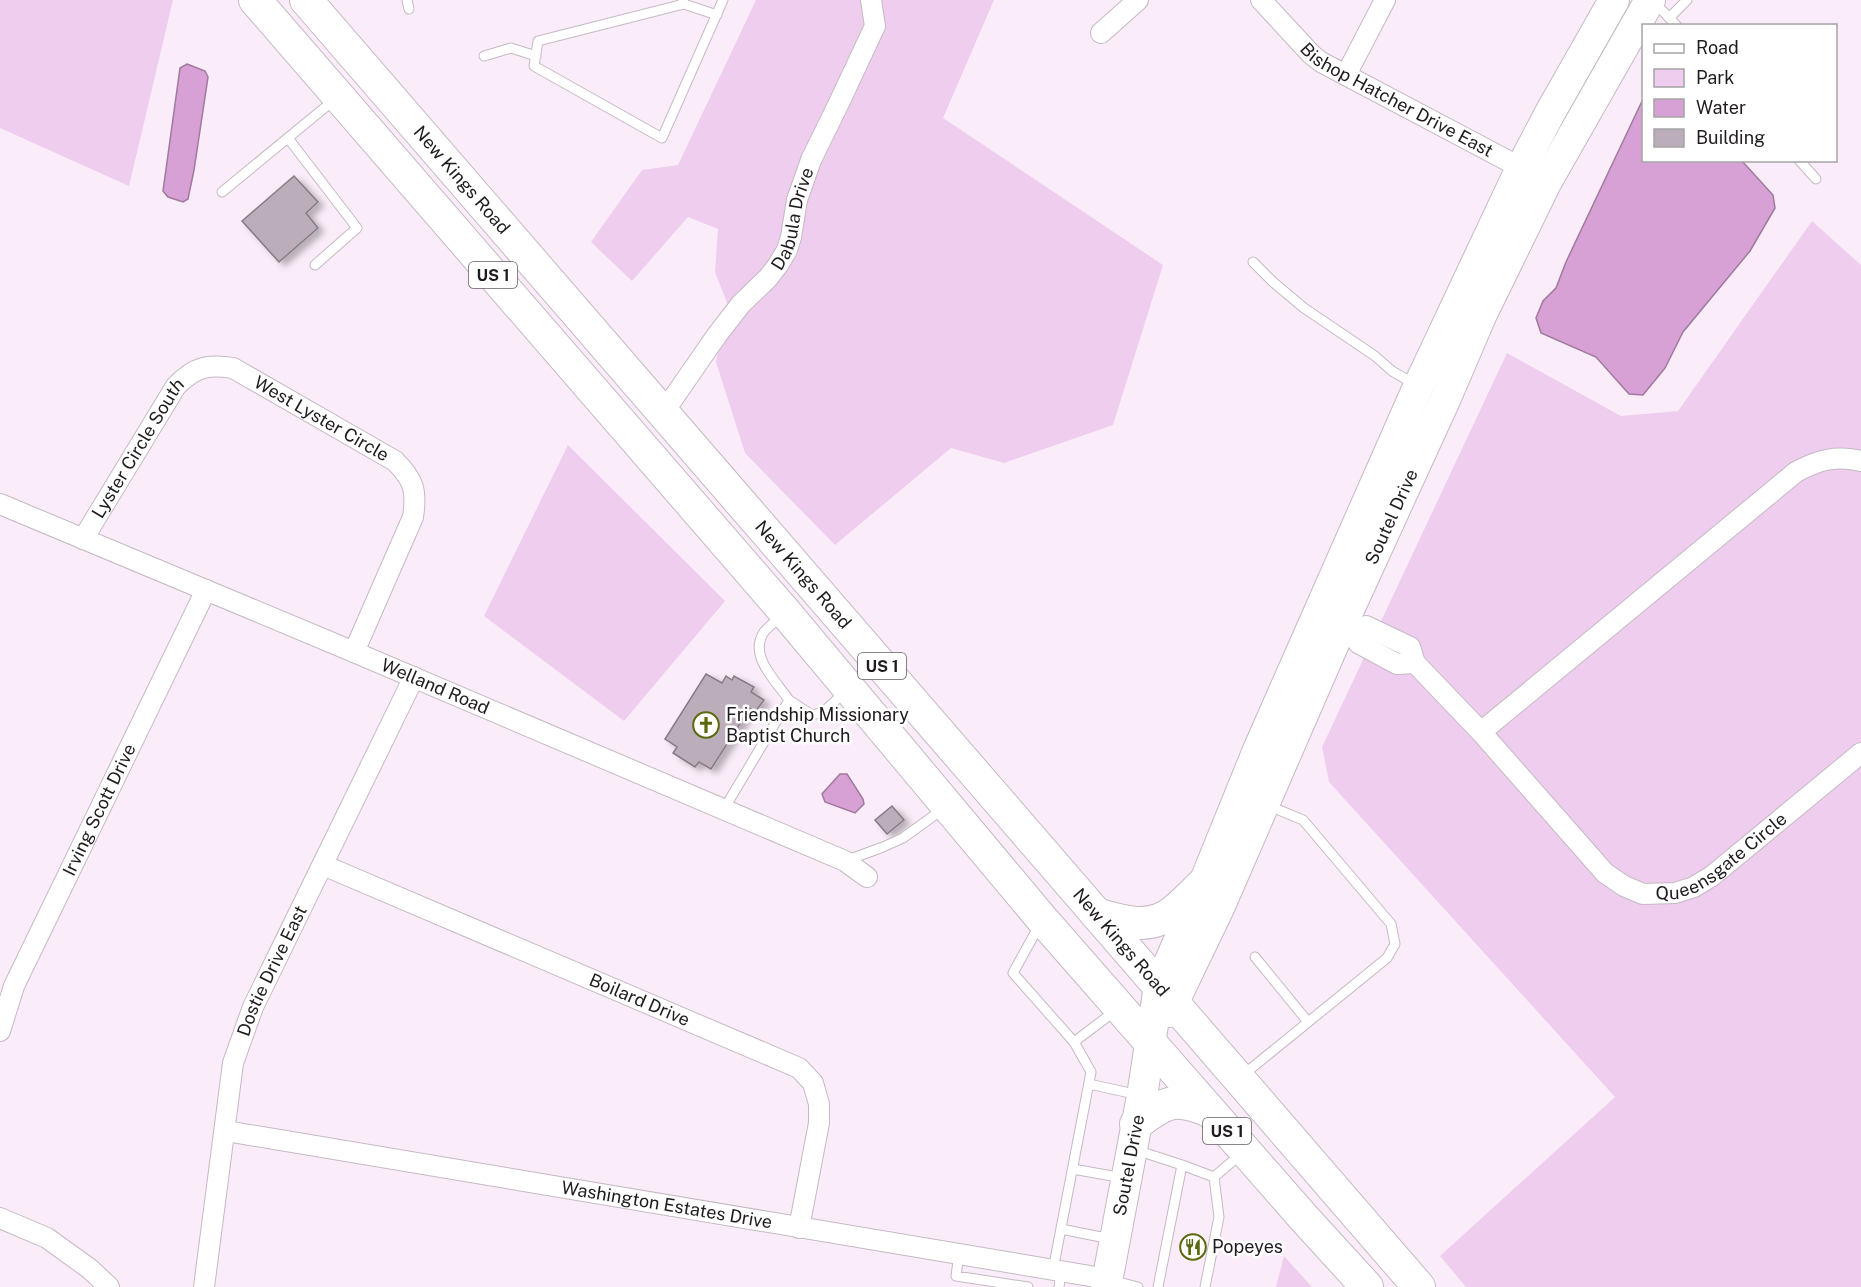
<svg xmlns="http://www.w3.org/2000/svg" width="1861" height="1287" viewBox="0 0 1861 1287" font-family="'Public Sans',sans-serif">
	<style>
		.green { fill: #efcdee }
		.water { fill: #d7a1d5; stroke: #a0799e; stroke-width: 1.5 }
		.building { fill: #bbaeba; stroke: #877b86; stroke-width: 1.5; filter: url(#shadow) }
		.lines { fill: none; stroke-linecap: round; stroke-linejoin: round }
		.service-casing { stroke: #c5b9c4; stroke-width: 11 }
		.minor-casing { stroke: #c5b9c4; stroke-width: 22 }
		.primary-casing { stroke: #c5b9c4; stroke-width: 32 }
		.trunk-casing { stroke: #c5b9c4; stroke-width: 34 }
		.service { stroke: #fff; stroke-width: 9 }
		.minor { stroke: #fff; stroke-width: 20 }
		.primary { stroke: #fff; stroke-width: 30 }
		.trunk { stroke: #fff; stroke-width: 32 }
		.labels { text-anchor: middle; stroke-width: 5; stroke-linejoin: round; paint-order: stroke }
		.shield { fill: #fff; stroke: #625f62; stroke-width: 1.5 }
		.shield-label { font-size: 16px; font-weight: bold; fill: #1f1b1f }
		.street-label { font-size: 18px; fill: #1f1b1f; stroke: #fff }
		.poi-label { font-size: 18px; fill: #1f1b1f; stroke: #fff; text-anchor: start }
	</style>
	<defs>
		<filter id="shadow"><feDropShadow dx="6" dy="4" stdDeviation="3" flood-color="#0004"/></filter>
	</defs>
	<rect width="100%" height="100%" fill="#faedf9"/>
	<!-- green -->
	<path class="green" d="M0 0H173L129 186 0 128Z
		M756 0H994L943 118 1163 265 1113 425 1004 463 951 448 835 545 745 453 716 362 727 303 715 272 718 229 688 217 632 281 591 242 642 170 678 165Z
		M1812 221 1861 265V1287H1466L1440 1256 1615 1097 1329 782 1322 747 1507 353 1621 416 1678 411Z
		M568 445 725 601 624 721 484 616Z
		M1284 1256 1312 1287H1276Z"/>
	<!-- water -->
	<path class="water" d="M187 64 205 71 208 77 194 170 188 199 183 202 168 197 163 191 180 68Z
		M1643 99 1644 160 1742 161 1773 195 1775 208 1750 251 1683 332 1665 368 1643 395 1629 394 1596 357 1541 333 1536 318 1543 301 1556 288 1566 262Z
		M840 774H847L863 799 864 804 855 813 825 802 822 794Z"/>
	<!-- building -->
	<path class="building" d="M294 176 318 202 306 213 318 228 279 262 242 221Z
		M706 674 722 683 726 676 732 680 734 676 754 687 751 692 764 700 755 712 750 708 711 769 699 762 695 767 673 753 677 747 665 739Z
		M892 806 904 820 887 834 875 820Z"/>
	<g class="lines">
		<!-- service casing -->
		<g class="service-casing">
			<path id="service" d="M407 0 409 9
				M683 0 684 4 538 41 534 66 662 138 723 0
				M1654 2 1677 26
				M684 4 717 15
				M1669 18 1687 0
				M484 56 511 48 536 56
				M288 138 357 228 315 265
				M1799 160 1816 179
				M222 192 334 100
				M1253 262 1273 282 1304 308 1375 356 1392 371 1416 385
				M782 615C776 621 769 626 764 632 748 656 776 681 789 700
				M724 809 789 700 812 715 823 712 845 692
				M845 861 883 847 903 838 943 809
				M1040 924 1013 973 1074 1042 1091 1072 1053 1270
				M1255 957 1308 1022
				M1074 1042 1115 1011
				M1243 1075 1387 958 1395 944 1391 924 1303 820 1267 805
				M1089 1084 1139 1095
				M1136 1150 1182 1165 1214 1177 1241 1154
				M1073 1169 1123 1178
				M1061 1229 1111 1239
				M959 1254 956 1276 1028 1287
				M1111 1280 1138 1287
				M1059 1287 1061 1271
				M1158 1287 1182 1165
				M1205 1287 1219 1217 1214 1177"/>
		</g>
		<!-- minor casing -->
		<g class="minor-casing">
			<g id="minor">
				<path id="s1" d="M1261 0 1311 54 1321 62 1531 173"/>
				<path d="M1101 33 1138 0"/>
				<path d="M1346 75 1385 0"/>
				<path id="s2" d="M663 413 717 335 741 304 768 278 778 265 787 250 791 237 797 200 811 160 838 105 875 26 871 0"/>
				<path id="s3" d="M0 504 354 652 845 861 867 877"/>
				<path id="s4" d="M83 539 176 386C195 367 207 364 233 368L395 461C414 480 417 491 413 517L354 652"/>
				<path d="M1343 626 1353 631 1358 643 1397 664 1415 663"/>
				<path id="s5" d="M1353 631 1366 626 1410 647 1415 663 1481 732 1605 873 1624 886 1643 894 1675 893 1694 887 1712 876 1861 753"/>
				<path d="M1481 732 1796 472C1818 460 1836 455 1861 461"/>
				<path id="s6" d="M323 865 799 1068 813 1083 819 1104V1123L799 1228"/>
				<path id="s7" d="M0 1031 14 986 206 590"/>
				<path id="s8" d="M226 1131 1108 1279"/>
				<path d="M0 1218 47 1238 90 1269 109 1287"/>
				<path id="s9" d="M204 1287 233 1063 253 1007 414 677"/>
			</g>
		</g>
		<!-- primary casing -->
		<g class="primary-casing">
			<g id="primary">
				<path id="s10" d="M1169 1012 1219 908 1342 625 1445 400 1481 316 1547 181 1650 0"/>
				<path id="s11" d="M1106 1287 1142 1096 1159 986 1204 883 1258 750 1418 387 1521 168 1551 111 1614 0"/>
			</g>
		</g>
		<!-- trunk casing -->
		<g class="trunk-casing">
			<g id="trunk">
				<path d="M255 0 785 612 1042 919 1304 1218 1367 1287"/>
				<path id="s12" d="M306 0 1419 1287"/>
				<path d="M1096 914C1118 920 1143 929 1165 917 1177 911 1194 892 1204 883"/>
				<path d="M1136 1124C1165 1102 1174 1096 1209 1111"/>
			</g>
		</g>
		<!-- service -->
		<use href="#service" class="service"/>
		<!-- minor -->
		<use href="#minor" class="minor"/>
		<!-- primary -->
		<use href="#primary" class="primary"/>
		<!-- trunk -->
		<use href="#trunk" class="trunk"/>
	</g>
	<!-- icons -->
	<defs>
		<g id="church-ring" transform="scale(1.35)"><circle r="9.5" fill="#fff" stroke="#5b680e" stroke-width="1.5"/><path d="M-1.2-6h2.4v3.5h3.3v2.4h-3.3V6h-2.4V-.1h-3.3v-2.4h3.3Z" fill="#5b680e"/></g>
		<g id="restaurant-ring" transform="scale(1.35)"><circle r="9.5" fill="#fff" stroke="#5b680e" stroke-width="1.5"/><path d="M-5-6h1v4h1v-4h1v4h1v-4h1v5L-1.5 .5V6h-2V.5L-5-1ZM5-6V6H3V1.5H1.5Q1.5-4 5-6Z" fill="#5b680e"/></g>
	</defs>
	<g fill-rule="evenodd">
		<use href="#church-ring" x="706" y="725"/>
		<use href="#restaurant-ring" x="1193" y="1247"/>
	</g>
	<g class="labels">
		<!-- shield labels -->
		<g class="shield">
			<rect x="469" y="262" width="48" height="26" rx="4.5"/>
			<rect x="858" y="653" width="48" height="26" rx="4.5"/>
			<rect x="1203" y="1118" width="48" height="26" rx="4.5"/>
		</g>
		<g class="shield-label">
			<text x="493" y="281">US 1</text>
			<text x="882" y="672">US 1</text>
			<text x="1227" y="1137">US 1</text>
		</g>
		<!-- street labels -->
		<g class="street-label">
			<text dy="6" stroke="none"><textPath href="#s1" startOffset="171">Bishop Hatcher Drive East</textPath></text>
			<text dy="6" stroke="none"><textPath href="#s12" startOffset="238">New Kings Road</textPath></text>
			<text dy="6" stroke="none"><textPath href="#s2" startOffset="237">Dabula Drive</textPath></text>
			<text dy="6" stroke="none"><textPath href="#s4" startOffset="344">West Lyster Circle</textPath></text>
			<text dy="6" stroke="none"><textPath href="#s4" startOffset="106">Lyster Circle South</textPath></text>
			<text dy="6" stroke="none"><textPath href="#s10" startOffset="543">Soutel Drive</textPath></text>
			<text dy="6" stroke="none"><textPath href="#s12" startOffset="760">New Kings Road</textPath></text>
			<text dy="6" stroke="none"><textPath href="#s3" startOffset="472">Welland Road</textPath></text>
			<text dy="6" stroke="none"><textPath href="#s7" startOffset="243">Irving Scott Drive</textPath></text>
			<text dy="6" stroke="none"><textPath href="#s5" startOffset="496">Queensgate Circle</textPath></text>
			<text dy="6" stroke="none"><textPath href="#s12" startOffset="1246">New Kings Road</textPath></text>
			<text dy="6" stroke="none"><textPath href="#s9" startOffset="326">Dostie Drive East</textPath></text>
			<text dy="6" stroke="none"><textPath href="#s6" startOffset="344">Boilard Drive</textPath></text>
			<text dy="6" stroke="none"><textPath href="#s11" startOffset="124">Soutel Drive</textPath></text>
			<text dy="6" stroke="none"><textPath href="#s8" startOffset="447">Washington Estates Drive</textPath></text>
		</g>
		<!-- poi labels -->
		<g class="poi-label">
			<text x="726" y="721">Friendship Missionary<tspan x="726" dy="21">Baptist Church</tspan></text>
			<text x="1212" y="1253">Popeyes</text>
		</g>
	</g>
	<!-- legend -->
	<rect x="1642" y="24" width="195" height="138" fill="#ffffff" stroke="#a5a4a5" stroke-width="1.5"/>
	<rect x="1654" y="44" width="30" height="9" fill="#ffffff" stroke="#a5a4a5" stroke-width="1.5"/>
	<text x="1696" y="54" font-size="18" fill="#1f1b1f">Road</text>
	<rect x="1654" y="69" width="30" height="18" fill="#efcdee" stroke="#a5a4a5" stroke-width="1.5"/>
	<text x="1696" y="84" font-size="18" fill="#1f1b1f">Park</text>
	<rect x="1654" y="99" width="30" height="18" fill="#d7a1d5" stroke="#a5a4a5" stroke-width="1.5"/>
	<text x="1696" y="114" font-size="18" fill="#1f1b1f">Water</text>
	<rect x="1654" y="129" width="30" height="18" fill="#bbaeba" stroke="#a5a4a5" stroke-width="1.5"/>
	<text x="1696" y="144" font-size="18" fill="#1f1b1f">Building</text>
</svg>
